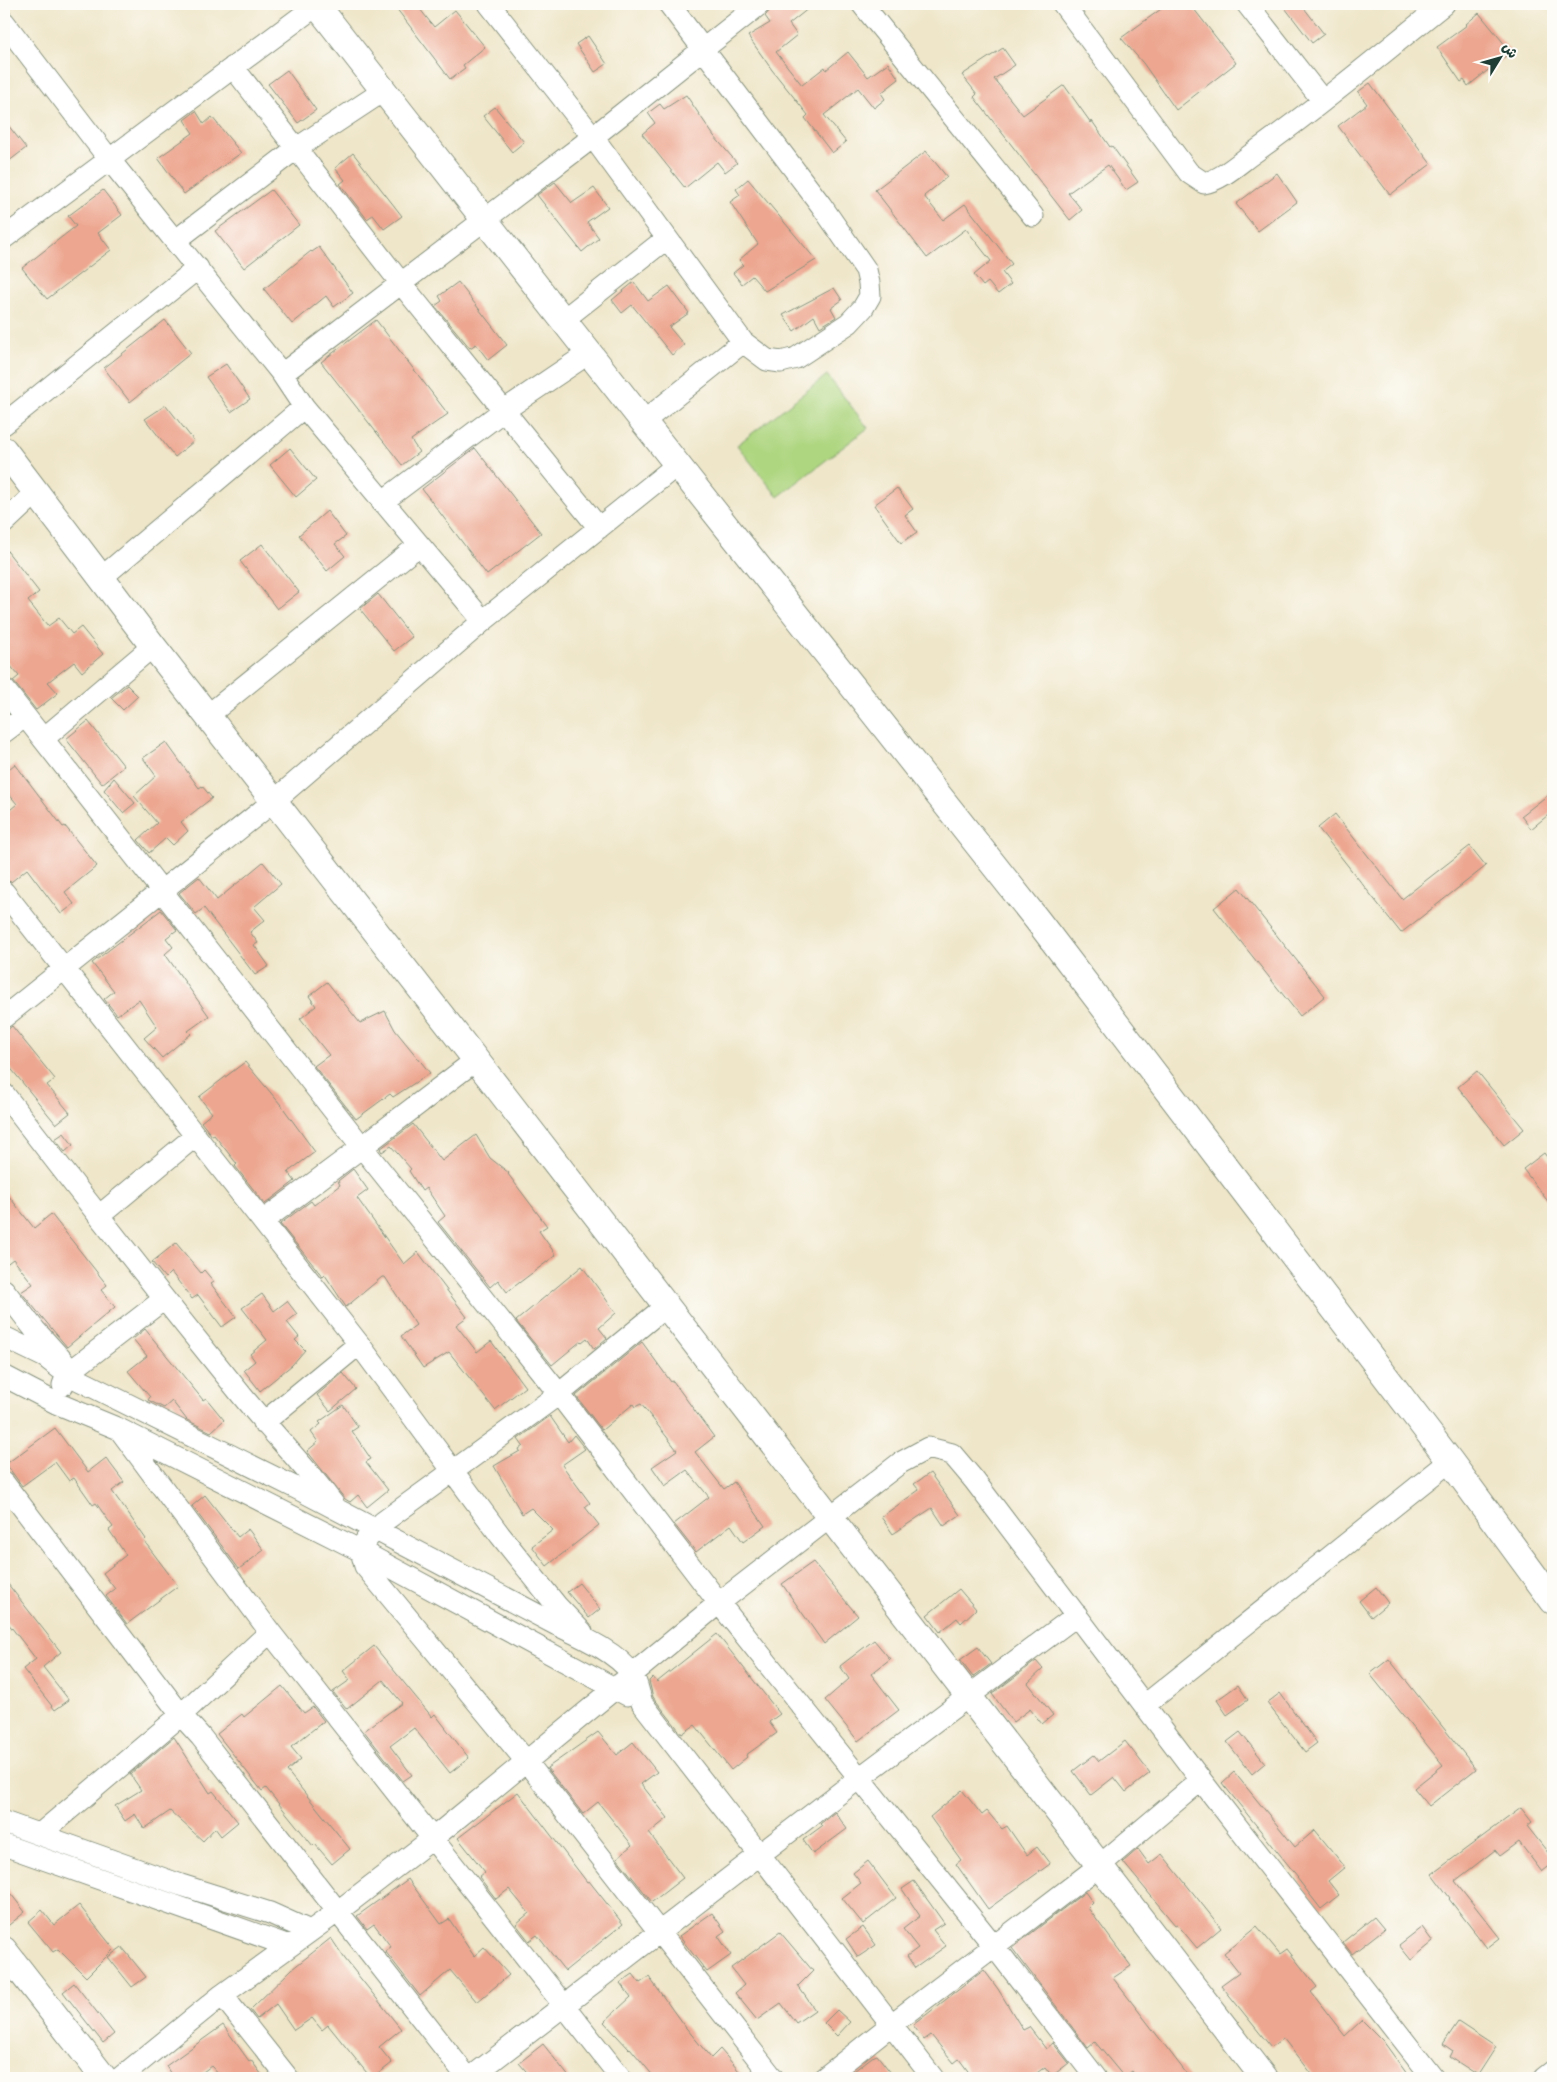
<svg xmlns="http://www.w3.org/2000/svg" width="1557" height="2082" viewBox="0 0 1557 2082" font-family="Mali,'Playpen Sans Arabic',sans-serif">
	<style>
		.green { fill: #aed680; stroke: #668a5a }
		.building { fill: #eda791 }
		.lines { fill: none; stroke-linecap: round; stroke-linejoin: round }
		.minor-casing { stroke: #87927e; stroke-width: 23 }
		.tertiary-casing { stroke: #87927e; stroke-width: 28 }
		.minor { stroke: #fff; stroke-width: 21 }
		.tertiary { stroke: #fff; stroke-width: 26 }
	</style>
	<rect width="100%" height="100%" fill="#fdfcf7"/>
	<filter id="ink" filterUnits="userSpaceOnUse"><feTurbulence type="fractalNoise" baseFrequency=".02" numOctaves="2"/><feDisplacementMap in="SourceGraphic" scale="10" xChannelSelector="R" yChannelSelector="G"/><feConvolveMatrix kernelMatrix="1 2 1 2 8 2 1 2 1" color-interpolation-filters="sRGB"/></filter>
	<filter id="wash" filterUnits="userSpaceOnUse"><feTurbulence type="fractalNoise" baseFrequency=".0096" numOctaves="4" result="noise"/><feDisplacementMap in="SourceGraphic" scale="20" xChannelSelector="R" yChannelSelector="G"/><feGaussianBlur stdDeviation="1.12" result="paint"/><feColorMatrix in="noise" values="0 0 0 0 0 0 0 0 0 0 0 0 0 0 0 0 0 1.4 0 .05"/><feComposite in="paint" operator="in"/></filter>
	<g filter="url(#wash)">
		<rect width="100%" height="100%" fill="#efe6c9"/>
		<!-- green -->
		<path class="green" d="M827 375 868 428 778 497 737 445Z"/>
		<g id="blocks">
			<!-- building -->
			<path class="building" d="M393 4H416L434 27 455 10 485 47 463 65 465 68 450 79Z
				M773 4H814L789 24 797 35 776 52 802 85 825 67 826 70 848 52 868 77 888 63 899 79 881 93 885 99 874 108 858 88 824 115 846 142 832 153 805 118 808 115 772 70 748 36 770 23 765 16 771 9Z
				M1168 4H1190L1236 63 1176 110 1143 63 1121 38Z
				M1282 4H1301L1324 34 1312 43Z
				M1479 13 1511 52 1468 86 1464 80 1461 82 1437 47 1467 25 1466 24Z
				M588 36 607 64 595 72 576 44Z
				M1003 48 1015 65 994 79 1023 115 1064 85 1091 123 1092 121 1110 147 1112 146 1138 182 1126 190 1108 165 1068 193 1082 210 1070 220 974 97 977 94 962 75Z
				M287 70 316 110 298 123 268 84Z
				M1370 83 1431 164 1390 195 1338 126 1367 104 1358 92Z
				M686 95 714 136 737 163 725 172 717 162 685 188 642 134 655 123 648 113 660 104 664 109Z
				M495 107 524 142 512 152 483 116Z
				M196 111 204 124 212 117 241 153 184 194 158 158 193 133 184 120Z
				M4 120 26 148 4 165Z
				M926 151 947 177 924 196 943 220 965 204 1012 264 1002 272 1011 284 998 294 988 282 983 286 974 275 991 261 966 229 927 258 875 190Z
				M353 153 402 216 384 229 373 215 367 219 340 184 345 180 335 168Z
				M1277 173 1297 202 1258 231 1236 204Z
				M748 179 816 260 765 291 752 276 742 284 733 273 743 265 739 260 758 244 730 202 740 195 736 189Z
				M555 182 572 203 594 188 608 207 587 222 599 238 582 252 537 195Z
				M103 190 122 215 98 233 111 250 47 299 22 268 76 226 68 216Z
				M271 190 299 225 244 268 215 231Z
				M319 247 353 293 334 307 326 296 292 324 264 289 311 251 312 252Z
				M458 282 507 345 488 360 476 344 470 348 435 306 442 301 439 296Z
				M634 282 648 301 669 286 689 313 669 327 684 345 672 355 632 305 622 313 612 300Z
				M834 288 842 300 831 308 836 317 820 327 814 316 794 331 783 315Z
				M165 320 191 353 130 402 104 368Z
				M376 320 448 414 411 440 419 452 402 465 321 362Z
				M226 364 250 399 231 412 206 377Z
				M166 405 194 441 175 457 145 419Z
				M290 448 316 480 296 497 270 465Z
				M475 448 541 533 487 575 422 489Z
				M897 488 913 509 905 515 917 532 901 543 874 505Z
				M327 511 346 536 335 544 345 556 327 571 299 535Z
				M262 544 299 592 277 609 240 561Z
				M4 547 39 592 28 601 48 626 59 618 72 634 81 627 103 654 82 672 74 662 48 682 58 693 36 710 13 681 19 676 4 658Z
				M378 594 412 637 394 651 360 609Z
				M127 685 138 696 123 710 111 698Z
				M88 721 124 766 102 784 66 739Z
				M166 742 199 788 202 786 212 798 181 822 188 831 173 845 166 838 149 853 138 840 157 823 134 796 156 776 143 758Z
				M15 764 63 827 65 826 97 866 65 892 74 904 61 914 27 869 11 882 4 880V815L17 804 4 788V773Z
				M114 778 135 803 123 813 104 790Z
				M1553 791V811L1531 829 1521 816Z
				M1335 814 1402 899 1470 846 1486 866 1401 933 1318 828Z
				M263 862 281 884 254 907 265 920 250 932 258 943 254 945 269 966 255 975 204 908 196 914 179 893 199 877 217 900Z
				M1239 888 1325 996 1300 1016 1214 908Z
				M161 910 177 930 166 938 173 947 165 954 209 1016 188 1031 191 1034 162 1058 144 1038 157 1027 139 1000 117 1015 104 999 114 991 92 963Z
				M327 982 360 1023 385 1011 395 1030 430 1073 393 1097 390 1094 356 1119 314 1066 329 1055 300 1019 316 1006 309 996Z
				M12 1026 55 1079 47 1085 70 1113 56 1124 4 1060V1033Z
				M245 1062 281 1105 315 1152 288 1172 295 1181 265 1204 235 1166 237 1164 214 1135 212 1136 201 1122 212 1113 199 1097Z
				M1477 1071 1524 1129 1504 1145 1458 1087Z
				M413 1124 442 1161 476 1135 490 1158 509 1173 508 1174 547 1226 539 1231 556 1255 507 1292 498 1280 490 1287 438 1222 445 1216 426 1188 422 1191 409 1171 411 1169 391 1146 382 1152 380 1149Z
				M64 1133 73 1145 65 1152 55 1139Z
				M1544 1153 1553 1165V1208L1523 1169Z
				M353 1169 368 1190 357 1198 404 1264 418 1252 467 1317 456 1325 477 1352 491 1341 525 1387 495 1410 449 1352 423 1368 401 1336 416 1325 385 1277H382L346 1307 325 1275 323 1277 280 1224 311 1201 314 1205 340 1185 338 1181Z
				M4 1190 34 1228 51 1214 107 1285 101 1290 115 1307 67 1347 21 1292 33 1284 13 1259 4 1266Z
				M176 1243 201 1273 204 1270 214 1282 211 1284 236 1317 222 1327 198 1295 192 1299 171 1272 165 1278 152 1262Z
				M582 1266 616 1313 599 1328 607 1338 594 1349 587 1338 582 1342 581 1341 552 1365 516 1321Z
				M262 1294 274 1311 287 1301 297 1314 287 1322 299 1337 295 1340 305 1350 292 1365 260 1391 244 1370 255 1361 250 1354 267 1340 242 1308Z
				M145 1329 203 1400 206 1398 224 1420 211 1432 187 1420 172 1401 164 1408 148 1400 150 1397 128 1371 147 1356 133 1339Z
				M642 1342 671 1382 673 1381 714 1437 695 1452 724 1489 734 1482 765 1526 743 1542 731 1525 696 1552 674 1524 709 1497 687 1470 665 1486 652 1467 677 1450 641 1404 635 1407 633 1404 602 1430 576 1396Z
				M343 1373 356 1389 330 1411 317 1395Z
				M343 1405 358 1427 352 1431 371 1459 366 1462 388 1490 367 1507 358 1495 350 1502 345 1499 307 1451 318 1442 311 1432 321 1424 319 1422Z
				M550 1416 568 1442 574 1435 585 1449 562 1465 590 1503 585 1507 599 1525 547 1566 532 1546 553 1530 531 1508 522 1514 494 1466 520 1451 519 1449 523 1446 518 1439Z
				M55 1428 88 1472 106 1458 124 1482 112 1491 146 1539 144 1541 178 1586 127 1624 106 1596 115 1589 103 1573 126 1555 109 1530 113 1527 96 1503 93 1505 74 1478 69 1481 55 1462 22 1486 6 1464Z
				M930 1473 960 1515 944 1526 932 1508 893 1534 881 1517 919 1490 914 1484Z
				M205 1495 238 1537 248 1529 264 1550 239 1569 192 1506Z
				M813 1562 858 1616 824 1644 782 1584Z
				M4 1579 61 1652 43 1667 69 1700 55 1710 23 1669 36 1659 4 1618Z
				M579 1583 600 1609 589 1618 567 1592Z
				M1376 1587 1388 1603 1371 1617 1359 1601Z
				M959 1589 976 1609 961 1623 957 1618 940 1632 927 1615Z
				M717 1634 780 1714 769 1722 777 1733 746 1755 747 1757 731 1770 695 1725 682 1734 653 1697 649 1681 653 1677 657 1682Z
				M874 1640 890 1659 871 1674 899 1710 858 1741 825 1700 849 1679 840 1666Z
				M374 1646 432 1717 435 1714 469 1758 450 1773 414 1728 390 1746 412 1775 403 1781 364 1731 402 1703 383 1680 347 1709 333 1692 350 1680 343 1671Z
				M978 1647 991 1664 973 1677 960 1660Z
				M1389 1659 1476 1769 1429 1806 1414 1788 1443 1765 1370 1674Z
				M1036 1661 1043 1669 1028 1683 1053 1715 1042 1724 1030 1709 1013 1722 992 1694Z
				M1238 1685 1248 1700 1227 1715 1217 1700Z
				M282 1686 304 1713 313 1707 324 1721 291 1747 301 1759 287 1771 350 1849 332 1864 315 1844 313 1846 266 1788 262 1791 217 1734 242 1714 244 1717Z
				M1280 1693 1317 1743 1305 1752 1267 1703Z
				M598 1732 617 1755 633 1742 657 1772 641 1784 668 1818 649 1833 683 1878 652 1902 617 1858 632 1845 598 1802 583 1814 547 1768Z
				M1240 1732 1265 1763 1252 1774 1227 1742Z
				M174 1737 210 1793 213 1791 238 1822 221 1836 215 1828 203 1841 170 1811 144 1829 135 1814 125 1821 115 1806 141 1790 130 1774Z
				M1125 1741 1150 1773 1126 1792 1114 1777 1091 1795 1073 1771 1094 1755 1099 1761Z
				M1234 1772 1295 1847 1315 1830 1345 1867 1328 1881 1339 1895 1321 1909 1297 1878 1298 1877 1222 1783Z
				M962 1790 982 1815 987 1811 1002 1829 1007 1826 1027 1855 1037 1847 1050 1864 988 1909 956 1864 961 1860 930 1817Z
				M518 1792 587 1882 589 1881 623 1924 565 1971 537 1935 529 1941 516 1924 529 1913 509 1889 496 1899 479 1877 485 1872 458 1838Z
				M1521 1808 1532 1822 1527 1826 1553 1859V1863L1542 1872 1519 1842 1500 1856 1495 1850 1455 1881 1500 1938 1487 1948 1449 1899 1450 1898 1432 1874Z
				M835 1812 847 1829 813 1854 803 1840 822 1826 820 1824Z
				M1138 1849 1149 1864 1162 1854 1221 1928 1197 1948 1177 1924 1175 1925 1123 1862Z
				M868 1861 896 1898 863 1924 842 1898 861 1883 853 1873Z
				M408 1879 441 1924 449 1919 474 1956 484 1947 509 1975 477 2002 450 1970 420 1996 385 1951 391 1947 374 1924 367 1929 357 1916Z
				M914 1881 944 1923 933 1930 946 1946 915 1968 907 1956 918 1948 903 1929 920 1916 902 1889Z
				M4 1885 25 1912 4 1929Z
				M1085 1892 1093 1903 1088 1908 1131 1966 1113 1978 1190 2078H1137L1132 2071 1124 2077 1095 2042 1088 2048 1012 1948Z
				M79 1905 114 1949 86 1977 58 1949 53 1952 28 1922 42 1910 54 1925Z
				M712 1913 725 1931 718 1936 731 1955 707 1972 679 1936Z
				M1374 1917 1384 1929 1352 1954 1343 1942Z
				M1257 1926 1280 1954 1287 1949 1317 1987 1311 1992 1345 2036 1362 2020 1383 2041 1410 2078H1314L1283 2038 1271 2047 1221 1985 1239 1972 1224 1953Z
				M863 1927 876 1945 858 1957 846 1939Z
				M1422 1927 1433 1942 1411 1960 1399 1945Z
				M780 1932 813 1971 798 1986 815 2010 796 2023 781 2003 757 2020 735 1993 744 1985 731 1968Z
				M331 1938 345 1959 401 2029 379 2047 392 2063 373 2078H371L328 2025 322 2030 312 2018 294 2030 276 2004 257 2019 250 2010 292 1969Z
				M122 1947 146 1977 132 1987 108 1957Z
				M984 1970 998 1989 1023 2030 1029 2027 1046 2049 1053 2043 1069 2063 1052 2076 1045 2067 1030 2078H973L959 2059 954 2063 931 2035 924 2040 913 2025Z
				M633 1974 640 1983 649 1977 682 2023 711 2058 720 2049 745 2078H655L630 2048 629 2049 604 2022 631 1997 620 1983Z
				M74 1983 114 2034 103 2043 63 1992Z
				M837 2010 850 2022 837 2036 824 2023Z
				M1458 2022 1496 2047 1478 2075 1450 2057 1453 2051 1443 2044Z
				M223 2025 249 2061 251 2060 264 2078H222L211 2066 195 2078H173L166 2066Z
				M543 2044 570 2078H532L519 2063Z
				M877 2055 895 2078H845L872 2057Z"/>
		</g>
	</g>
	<g filter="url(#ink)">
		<use href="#blocks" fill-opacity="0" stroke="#87927e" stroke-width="1"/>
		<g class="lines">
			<!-- minor casing -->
			<g class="minor-casing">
				<path id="minor" d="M489 4 593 137 743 342 767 360 781 362 796 358 849 323 863 308 870 296 869 283 866 270 821 205 669 4
					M862 4 1033 216
					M1063 4 1189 173 1204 183C1221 180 1238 164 1252 154 1319 107 1381 54 1444 4
					M1247 4 1323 101
					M4 22 109 159 282 374 304 407 483 621
					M233 67 400 282 599 528
					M4 238 317 5
					M175 241 297 148 385 90
					M563 320 667 238
					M282 374 593 137 760 4
					M643 422 743 342
					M4 424 198 268
					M382 502 503 411 589 353
					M4 523 36 493
					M101 578 304 407
					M4 689 362 1147 559 1394 719 1603 994 1946 1096 2078
					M207 716 419 545
					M4 732 24 717
					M43 739 153 646
					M4 892 359 1344 500 1535 557 1606 582 1632
					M4 1017 274 801 483 621 677 465
					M4 1094C81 1194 159 1293 239 1392 269 1430 305 1465 334 1505
					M99 1216 194 1137
					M263 1221 362 1147 476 1060
					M4 1290 35 1330 63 1361
					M666 1306 559 1394 383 1522 366 1540 361 1551 365 1566 374 1577 526 1761 773 2078
					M4 1337 45 1357 67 1374 302 1491 557 1625C580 1636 617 1652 632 1674 637 1681 639 1694 642 1703L933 2078
					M4 1376 56 1403 119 1429 361 1551 627 1695
					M63 1385 67 1374 164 1299
					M263 1423 359 1344
					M119 1429 270 1632 621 2078
					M4 1483 181 1715 201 1737 468 2078
					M1145 1705 1450 1461
					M4 1822 181 1885 270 1913 310 1931
					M40 1834 181 1715 270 1632
					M4 1845 289 1946
					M222 1995 288 2078
					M120 2078 222 1995 337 1912 432 1839 719 1603 900 1463 928 1448 952 1454 974 1480 1201 1780 1433 2078
					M470 2078 858 1779 1077 1615
					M824 2078 892 2024 1099 1866 1201 1780
					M1544 2078 1553 2071"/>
			</g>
			<!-- tertiary casing -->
			<g class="tertiary-casing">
				<path id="tertiary" d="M316 4 563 320 1038 921 1450 1461 1553 1601
					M4 450 153 646 476 1060 1264 2078
					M4 1950 104 2078"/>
			</g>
			<!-- minor -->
			<use href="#minor" class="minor"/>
			<!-- tertiary -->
			<use href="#tertiary" class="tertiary"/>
		</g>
	</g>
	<!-- margin -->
	<rect width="1557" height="2082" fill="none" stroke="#fdfcf7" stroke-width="20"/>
	<!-- north arrow -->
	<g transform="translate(1500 58) rotate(53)" stroke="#fdfcf7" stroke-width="4" paint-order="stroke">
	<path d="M0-4L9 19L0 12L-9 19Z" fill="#1f3d34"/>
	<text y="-8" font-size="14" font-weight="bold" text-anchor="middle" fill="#1f3d34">ش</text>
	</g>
</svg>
